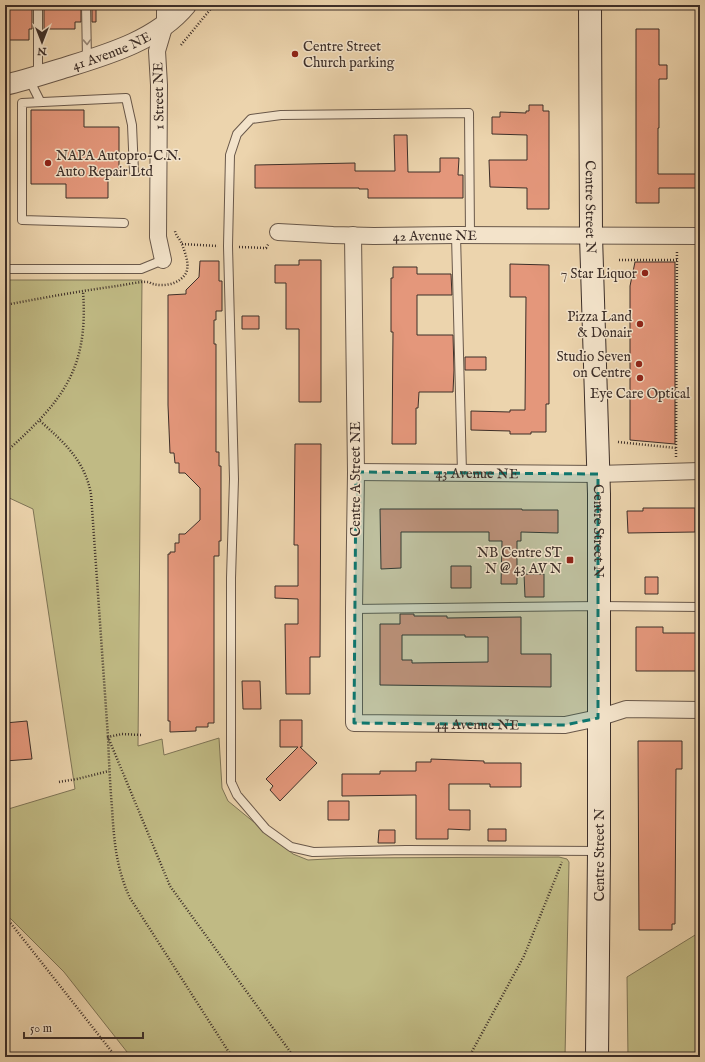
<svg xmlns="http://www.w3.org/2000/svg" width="705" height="1062" viewBox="0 0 705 1062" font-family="'IM FELL English',serif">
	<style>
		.green { fill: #c0ba84; stroke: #7e7456 }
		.building { fill: #e4977b; stroke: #3d2f29; fill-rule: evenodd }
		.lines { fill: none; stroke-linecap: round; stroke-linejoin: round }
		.service-casing { stroke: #69584a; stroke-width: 10 }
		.minor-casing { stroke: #69584a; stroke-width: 18 }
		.tertiary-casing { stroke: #69584a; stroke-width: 22 }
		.secondary-casing { stroke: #3d2f29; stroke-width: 24 }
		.path { stroke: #3d2f29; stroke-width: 2.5; stroke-dasharray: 1 2; stroke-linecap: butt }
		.service { stroke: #f3e3ca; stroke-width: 8 }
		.minor { stroke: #f3e3ca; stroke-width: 16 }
		.tertiary { stroke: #f3e3ca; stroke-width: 20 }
		.secondary { stroke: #f3e3ca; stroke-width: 22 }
		.oneway { stroke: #98897a }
		.marked { fill: #0f766e; fill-opacity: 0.2; stroke: #0f766e; stroke-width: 3; stroke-dasharray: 8 5; stroke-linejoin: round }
		.poi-dot { fill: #8f2418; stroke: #f3e3ca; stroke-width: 1.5 }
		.labels { text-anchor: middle; stroke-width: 3; stroke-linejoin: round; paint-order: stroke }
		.poi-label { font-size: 14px; fill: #3d2f29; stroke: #f3e3ca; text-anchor: end }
		.street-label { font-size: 14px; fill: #3d2f29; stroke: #f3e3ca }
	</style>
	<rect width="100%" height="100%" fill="#ecd4ad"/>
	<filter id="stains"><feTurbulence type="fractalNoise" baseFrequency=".005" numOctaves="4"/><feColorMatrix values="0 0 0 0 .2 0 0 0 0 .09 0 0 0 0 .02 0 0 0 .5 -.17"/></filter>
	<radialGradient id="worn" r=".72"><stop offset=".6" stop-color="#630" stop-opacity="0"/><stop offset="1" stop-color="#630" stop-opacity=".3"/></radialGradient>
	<!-- green -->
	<path class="green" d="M5 280H142L138 746 162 739 164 755 219 738 222 788 228 801 293 854 308 860 346 858 559 857 567 859 569 862 565 1057H131L64 972 11 919 5 916V810L75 789 33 509 5 496Z
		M700 932V1057H628L627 977Z"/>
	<!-- building -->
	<path class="building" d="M5 5H30V7H32V29H29V40H5Z
		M72 5H81V22H75V29H44V7H72Z
		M92 5H96V22H92Z
		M636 29H659V65H667V79H659V128H658V174H700V188H659V203H636Z
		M529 105H543V111H549V209H527V188L490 187 489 160H527V135L492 134V117H500V112L526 113V111H529Z
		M31 110H84V127H119V171H108V198H66V184H31Z
		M394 135H407L408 172H440V158H459L458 175H463V198H368V189H359V188H255V165L355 163V171H395Z
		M299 260H321V402H299V329H286V283H275V265H299Z
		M200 261H219V281H222V311H216V320H214V344H216V452H219V466H221V541H219V556H214V723H208V727H196V731L170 732V721H168V554H170V552H175V543H179V534H185L200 520V488L185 473H179V463H175L174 453H170L168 405V295L186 294V290L199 277Z
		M635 262H675V444L630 440V286Z
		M510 264 549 265V404H546V432H531V434H510V431L471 430V411L510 412V410H525L526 297H510Z
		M393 267H417V274H451L452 295H417V335H453L454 370 453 392H419L418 408H416V444H392L393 332H391V278H393Z
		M242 316H259V329H242Z
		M465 357H486V370H465Z
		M295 444H321L320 657H310V694H286L285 624H298V599L275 598V586H298V545H294Z
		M643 508H695V532L628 533 627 511H643Z
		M380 509H522V510H558V533L521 532V541H517V584H501L502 541H489V532H401V568L381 569Z
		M451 566H471V588H451Z
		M524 574H544V597H525Z
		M645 577H658V594H645Z
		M400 614H414V616H447V618L521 617V654H551V687L380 685V624H400ZM402 635H465V637H488V662L412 663V660H402Z
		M636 627H663V633H700V671H636Z
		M242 681H260L261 709H243Z
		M280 720H302V747H300L317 763 280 801 270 790 273 786 266 779 298 747H280Z
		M27 721 32 759 5 761V723Z
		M638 741H682V769H676L675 924H672V930H639Z
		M431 759 484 761V763H521V787H490V784H449V810H470V830L448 829V839H416V795L342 796V774H380V771H416V762H431Z
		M328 801H349V820H328Z
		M488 829H506V841H488Z
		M379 830H395V843H378Z"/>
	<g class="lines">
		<!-- service casing -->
		<g class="service-casing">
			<path id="service" d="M38 5V76
				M86 5 87 60
				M29 79 40 101
				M124 223 22 220V103L126 98 132 125 134 172
				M456 235 462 473
				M470 235 469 113 281 115 251 119 237 134 230 155 228 246 234 479 231 578V782L237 795 266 829 291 847 313 852 406 850 598 851
				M5 269H141L163 260
				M354 609 599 606 700 607"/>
		</g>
		<!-- minor casing -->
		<g class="minor-casing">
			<g id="minor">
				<path id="s1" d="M278 232 333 235 374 236 456 235 700 236"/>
				<path id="s2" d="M353 235 356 472 354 609V723L565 725 598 718 626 709 700 710"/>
				<path d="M163 260 158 237 159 85 157 51 165 24V5"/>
				<path id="s3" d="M356 472 598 474 700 471"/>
			</g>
		</g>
		<!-- tertiary casing -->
		<g class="tertiary-casing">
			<g id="tertiary">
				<path id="s4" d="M5 85C26 80 47 73 67 67 109 54 157 40 186 5"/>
			</g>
		</g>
		<!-- secondary casing -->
		<g class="secondary-casing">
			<g id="secondary">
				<path id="s5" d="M590 5 591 236 599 494V851L597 1057"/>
			</g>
		</g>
		<!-- path -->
		<path class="path" d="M181 45 214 5
			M182 244 218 246
			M239 247 266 248 269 243
			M619 260H677
			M5 305C42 298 80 291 117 286 124 285 142 281 148 282 150 282 151 284 153 284 164 287 180 284 186 273 190 264 185 253 182 244 180 239 176 236 175 231
			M40 421C64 442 85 461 91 494L108 737C109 761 110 784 112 808 114 840 116 868 130 898L232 1057
			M618 442 676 448
			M5 453C61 402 89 371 83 291
			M676 457 677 250
			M141 735 122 734 108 737 170 886 294 1057
			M59 782 77 779 109 771
			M5 916 116 1057
			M469 1057 524 956 562 862"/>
		<!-- service -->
		<use href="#service" class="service"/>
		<!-- minor -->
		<use href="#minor" class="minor"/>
		<!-- tertiary -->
		<use href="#tertiary" class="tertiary"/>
		<!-- secondary -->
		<use href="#secondary" class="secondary"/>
	</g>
	<!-- one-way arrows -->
	<defs><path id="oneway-chevron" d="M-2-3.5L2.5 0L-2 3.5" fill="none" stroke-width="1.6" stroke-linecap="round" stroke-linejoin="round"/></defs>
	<use class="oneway" href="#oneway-chevron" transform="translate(87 42) rotate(88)"/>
	<!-- marked area -->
	<path class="marked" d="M356 472 598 474V718L565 725 354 723Z"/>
	<!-- markers -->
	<g class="poi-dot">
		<circle cx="295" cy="54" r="4"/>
		<circle cx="48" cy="163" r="4"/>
		<circle cx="645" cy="273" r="4"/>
		<circle cx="640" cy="324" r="4"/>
		<circle cx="639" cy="364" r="4"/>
		<circle cx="640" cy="378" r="4"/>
		<rect x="566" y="556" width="8" height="8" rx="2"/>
	</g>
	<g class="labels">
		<!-- poi labels -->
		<g class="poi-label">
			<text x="303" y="51" text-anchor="start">Centre Street<tspan x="303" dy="16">Church parking</tspan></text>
			<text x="56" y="160" text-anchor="start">NAPA Autopro-C.N.<tspan x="56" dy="16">Auto Repair Ltd</tspan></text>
			<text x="637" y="278">7 Star Liquor</text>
			<text x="632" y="321">Pizza Land<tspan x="632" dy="16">&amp; Donair</tspan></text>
			<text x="631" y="361">Studio Seven<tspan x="631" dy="16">on Centre</tspan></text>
			<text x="640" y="398" text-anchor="middle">Eye Care Optical</text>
			<text x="562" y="557">NB Centre ST<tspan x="562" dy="16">N @ 43 AV N</tspan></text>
		</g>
		<!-- street labels -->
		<g class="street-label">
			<text dy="5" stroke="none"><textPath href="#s4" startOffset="112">41 Avenue NE</textPath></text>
			<text transform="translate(158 96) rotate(-91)" y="5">1 Street NE</text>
			<text dy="5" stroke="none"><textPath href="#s5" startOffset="202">Centre Street N</textPath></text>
			<text dy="5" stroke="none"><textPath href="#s1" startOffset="157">42 Avenue NE</textPath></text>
			<text dy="5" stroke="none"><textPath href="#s3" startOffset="121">43 Avenue NE</textPath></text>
			<text transform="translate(355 479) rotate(-90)" y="5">Centre A Street NE</text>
			<text dy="5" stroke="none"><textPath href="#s5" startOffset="526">Centre Street N</textPath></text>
			<text dy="5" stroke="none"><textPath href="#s2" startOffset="611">44 Avenue NE</textPath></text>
			<text transform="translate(599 855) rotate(-90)" y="5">Centre Street N</text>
		</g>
	</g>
	<!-- margin -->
	<rect width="705" height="1062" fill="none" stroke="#ecd4ad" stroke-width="20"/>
	<rect x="6" y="6" width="693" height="1050" fill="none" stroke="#3d2f29" stroke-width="2"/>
	<rect x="10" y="10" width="685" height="1042" fill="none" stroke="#3d2f29"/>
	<!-- north arrow -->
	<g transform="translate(42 42) rotate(180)" stroke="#f3e3ca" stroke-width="3" paint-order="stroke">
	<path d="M0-3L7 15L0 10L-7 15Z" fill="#3d2f29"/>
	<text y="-6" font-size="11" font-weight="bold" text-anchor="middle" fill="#3d2f29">N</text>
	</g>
	<!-- scale -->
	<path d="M24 1032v6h119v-6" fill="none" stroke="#3d2f29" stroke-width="2"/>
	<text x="30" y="1032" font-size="12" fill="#3d2f29" stroke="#f3e3ca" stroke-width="3" paint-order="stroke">50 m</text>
	<rect width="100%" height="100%" filter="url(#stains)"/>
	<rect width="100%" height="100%" fill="url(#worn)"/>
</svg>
